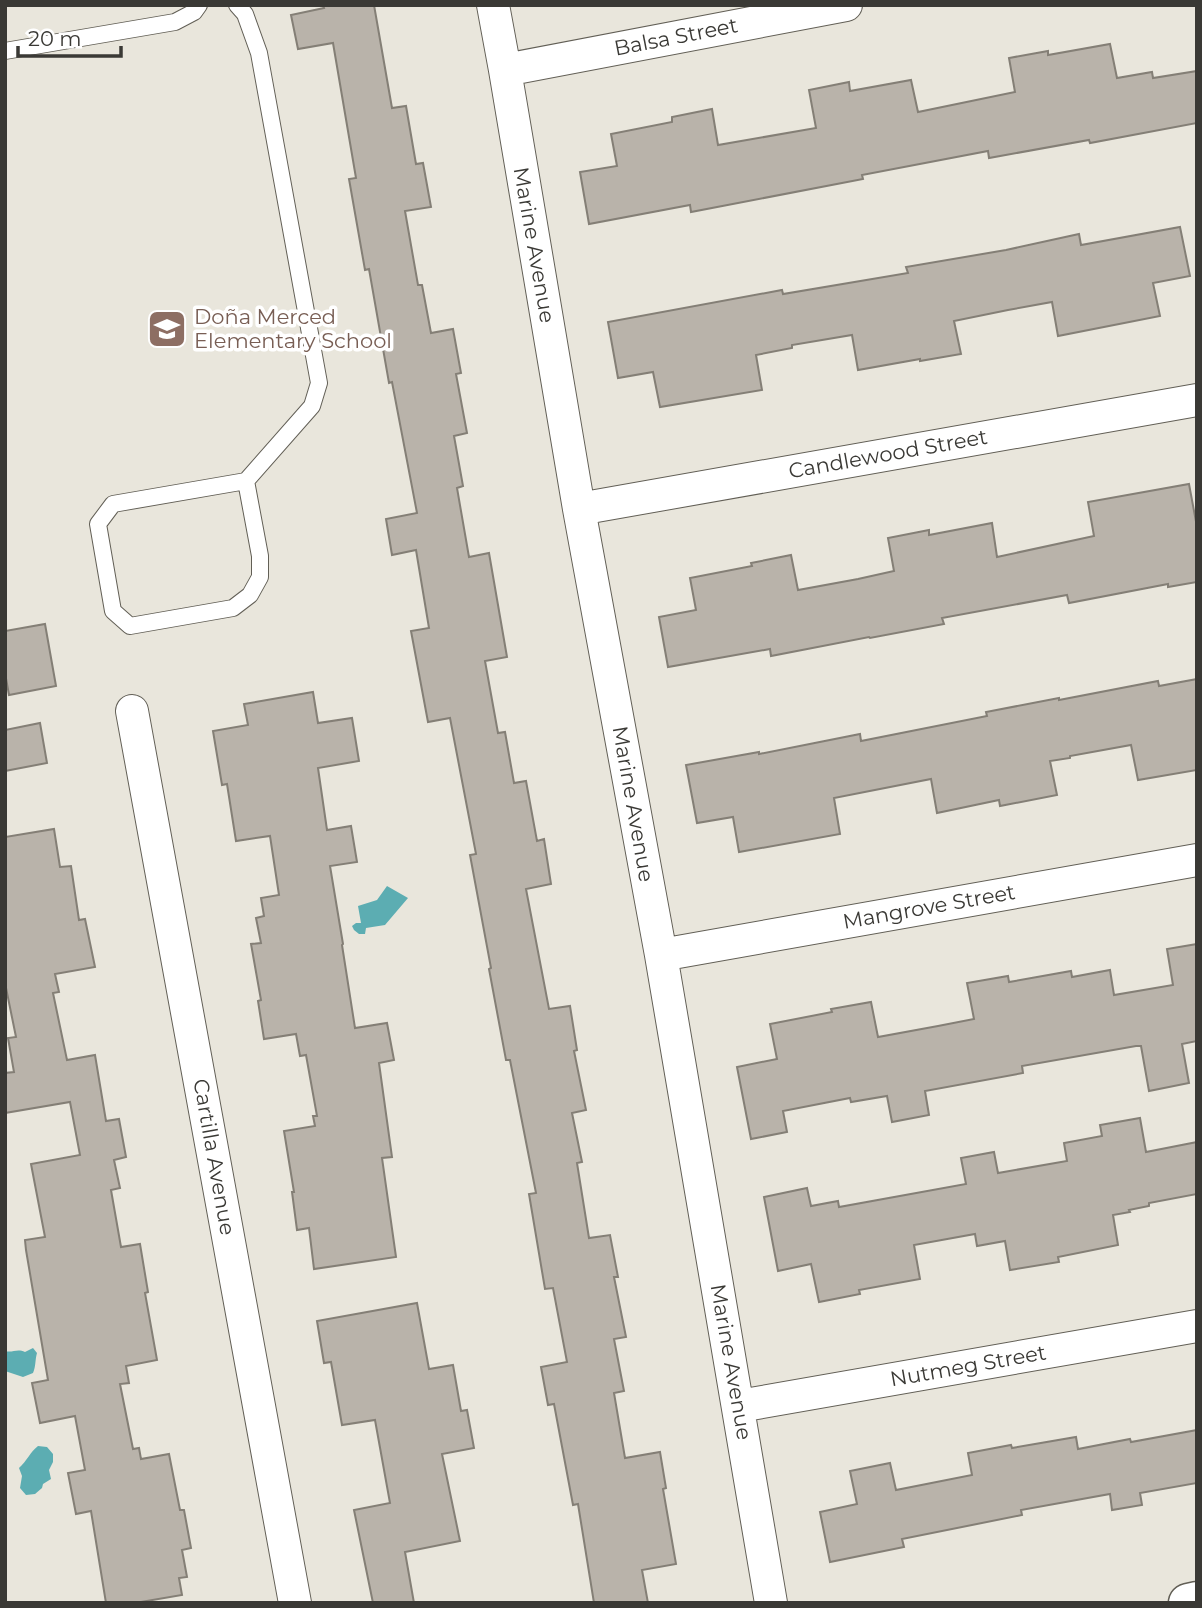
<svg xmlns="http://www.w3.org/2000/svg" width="1202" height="1608" viewBox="0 0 1202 1608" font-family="Montserrat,sans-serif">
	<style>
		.water { fill: #5cadb2 }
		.building { fill: #b9b3aa; stroke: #847f76; stroke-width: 2 }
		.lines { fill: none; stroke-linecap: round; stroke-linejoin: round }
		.service-casing { stroke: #625f56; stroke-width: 18 }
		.minor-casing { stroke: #625f56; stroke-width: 34 }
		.tertiary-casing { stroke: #625f56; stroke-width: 41 }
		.service { stroke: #fff; stroke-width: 16 }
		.minor { stroke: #fff; stroke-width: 32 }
		.tertiary { stroke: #fff; stroke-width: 38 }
		.labels { text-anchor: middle; stroke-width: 7; stroke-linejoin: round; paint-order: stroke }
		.street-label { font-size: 21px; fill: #3a3935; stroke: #fff }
		.education-label { font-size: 21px; fill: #785e54; stroke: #fff; text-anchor: start }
	</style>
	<rect width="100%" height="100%" fill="#e9e6dc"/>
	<!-- water -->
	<path class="water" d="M387 886 408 898 385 925 366 928 365 934H359L354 930 352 926 356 923H361L358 906 377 900Z
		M33 1348 37 1353C35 1360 36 1366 33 1373L23 1377 5 1371V1351C13 1353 17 1348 25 1352Z
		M38 1446 47 1447 53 1454V1462L49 1470 51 1479 43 1484 42 1488 35 1494 26 1495 20 1488 22 1476 19 1468C27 1461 30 1452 38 1446Z"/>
	<!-- building -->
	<path class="building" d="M323 5H374L392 108 406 106 416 164 423 163 431 207 405 211 418 285H422L431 333 453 329 461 373 456 374 467 433 454 436 463 486 457 488 469 557 489 553 507 657 485 661 498 733 505 732 514 783 526 781 537 841 544 839 551 884 526 889 549 1009 570 1006 577 1050 574 1051 586 1110 572 1113 582 1162 577 1163 589 1238 610 1235 618 1277H614L626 1337 614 1339 624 1391 614 1393 625 1458 660 1452 666 1488 663 1489 676 1564 642 1570 648 1603H594L578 1504 573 1505 554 1404 548 1405 541 1367 567 1362 553 1288 545 1289 529 1194 536 1193 510 1060H506L489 969 491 968 470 855 476 854 450 718 428 722 411 631 429 628 416 550 392 555 386 519 417 513 392 382 389 383 369 269 365 270 349 179 356 178 333 43 298 49 291 15 324 8Z
		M1110 44 1117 78 1152 72 1153 78 1197 71V123L1090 143 1089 140 989 158 988 151 862 175 863 179 691 212 690 205 589 224 580 172 617 166 611 134 672 122V117L712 109 718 145 816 128 809 90 849 82 850 91 911 80 918 112 1015 92 1009 58 1048 51V55Z
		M1180 227 1190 276 1153 283 1160 316 1058 336 1052 302 1008 310 954 321 961 354 920 361V359L858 370 852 335 792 345V348L756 355 762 390 660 407 653 372 618 378 608 322 782 290 783 294 908 273 906 267 1006 250 1079 234 1081 245Z
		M1189 484 1197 527V582L1168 587V584L1069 603 1067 595 942 618 944 624 870 638 869 637 771 656 770 649 668 667 659 617 696 610 690 578 752 566 751 563 791 555 798 590 858 579 894 571 888 538 929 530V535L992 523 997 557 1094 536 1088 502Z
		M45 624 56 686 9 695 5 673V631Z
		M1197 679V770L1138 780 1131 745 1070 756V758L1050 761 1057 795 1000 806 999 800 937 813 931 779 834 798 840 834 739 852 733 817 697 823 686 765 759 752V754L860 734 861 741 987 716 986 712 1059 698V700L1158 681 1159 686Z
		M313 692 318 723 352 718 359 761 318 768 327 830 351 826 357 862 330 866 343 944 342 945 355 1028 387 1023 394 1060 379 1063 392 1157 382 1158 396 1257 314 1269 309 1228 297 1230 292 1192H294L284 1131 315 1126 313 1116H317L306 1055 300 1056 296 1034 264 1039 258 1001 261 1000 251 944 261 943 256 918 264 916 261 898 279 895 270 836 236 841 227 784 222 785 213 731 248 725 244 704Z
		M40 723 47 763 5 771V730Z
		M54 829 60 867 71 866 79 920 85 919 95 967 55 974 59 992 53 993 67 1060 95 1055 106 1121 119 1119 126 1157 114 1160 120 1188 111 1190 121 1247 140 1244 148 1292 145 1293 157 1360 126 1366 129 1383 120 1384 133 1449 139 1448 141 1459 169 1454 180 1510H184L191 1548 182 1550 187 1577 179 1578 182 1595 135 1603H106L91 1511 76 1514 68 1473 85 1470 75 1416 40 1423 32 1383 48 1380 26 1250 25 1240 45 1237 31 1164 80 1155 70 1102 5 1113V1073L14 1072 8 1038 16 1037 5 983V837Z
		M1197 944V1041L1182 1044 1189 1083 1149 1091 1141 1046H1136L1022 1066 1023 1073 925 1091 929 1115 892 1122 887 1096 851 1102 850 1098 783 1111 787 1132 751 1139 737 1067 777 1059 770 1024 832 1012 831 1009 871 1002 878 1037 938 1026 974 1019 967 983 1008 976 1009 982 1071 971 1072 977 1110 970 1114 995 1173 985 1167 949Z
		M1140 1118 1146 1152 1197 1142V1194L1149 1203V1206L1129 1210 1130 1212 1113 1215 1118 1245 1058 1257 1059 1262 1010 1270 1005 1241 977 1246 975 1234 914 1245 920 1279 859 1290 860 1294 819 1302 811 1264 778 1271 764 1197 807 1188 811 1206 838 1201 839 1207 966 1184 961 1158 994 1152 998 1173 1067 1161 1064 1143 1102 1136 1100 1125Z
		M417 1303 429 1369 453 1365 461 1411 467 1410 474 1448 442 1454 460 1541 405 1552 414 1603H373L354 1510 390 1503 375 1420 342 1425 331 1362 324 1363 317 1321Z
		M1197 1430V1483L1140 1493 1142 1505 1112 1510 1110 1494 1021 1510 1022 1515 902 1539 904 1547 830 1562 820 1512 857 1504 850 1471 890 1463 896 1490 972 1475 968 1453 1011 1445 1012 1448 1076 1437 1078 1449 1130 1439 1131 1442Z"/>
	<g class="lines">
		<!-- service casing -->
		<g class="service-casing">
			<path id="service" d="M237 5 245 14 259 53 319 383 312 406 246 481 113 504 98 524 113 611 130 626 233 608 250 595 260 577V556L246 481
				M5 51 175 22 194 12 199 5"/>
		</g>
		<!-- minor casing -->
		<g class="minor-casing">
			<path id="minor" d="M493 5 505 70 579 509 661 955 771 1603
				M505 70 846 5
				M579 509 1197 400
				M132 711 295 1603
				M661 955 1197 860
				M739 1406 1197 1326"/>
		</g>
		<!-- tertiary casing -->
		<g class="tertiary-casing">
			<path id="tertiary" d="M1188 1603 1197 1601"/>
		</g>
		<!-- service -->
		<use href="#service" class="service"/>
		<!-- minor -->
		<use href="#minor" class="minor"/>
		<!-- tertiary -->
		<use href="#tertiary" class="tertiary"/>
	</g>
	<!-- icons -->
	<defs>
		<g id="school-square" transform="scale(2.0125)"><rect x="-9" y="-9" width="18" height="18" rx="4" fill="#8d6e63" stroke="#fff"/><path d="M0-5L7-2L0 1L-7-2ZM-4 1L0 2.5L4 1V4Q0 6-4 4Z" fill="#fff"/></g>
	</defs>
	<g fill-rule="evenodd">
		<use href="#school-square" x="167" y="329"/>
	</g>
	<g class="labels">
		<!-- street labels -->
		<g class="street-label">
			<text transform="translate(676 37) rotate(-11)" y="7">Balsa Street</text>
			<text transform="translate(534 245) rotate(80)" y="7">Marine Avenue</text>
			<text transform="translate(888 454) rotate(-10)" y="7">Candlewood Street</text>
			<text transform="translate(633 804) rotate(80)" y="7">Marine Avenue</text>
			<text transform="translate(929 907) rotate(-10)" y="7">Mangrove Street</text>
			<text transform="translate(214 1157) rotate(80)" y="7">Cartilla Avenue</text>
			<text transform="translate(731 1362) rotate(80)" y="7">Marine Avenue</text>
			<text transform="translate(968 1366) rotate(-10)" y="7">Nutmeg Street</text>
		</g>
		<!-- education labels -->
		<g class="education-label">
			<text x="194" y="324">Doña Merced<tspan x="194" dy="24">Elementary School</tspan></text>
		</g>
	</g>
	<!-- border -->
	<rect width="1202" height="1608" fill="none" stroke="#3a3935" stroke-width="14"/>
	<!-- scale -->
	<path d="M18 46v10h103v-10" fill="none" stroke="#3a3935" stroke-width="3.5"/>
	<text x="28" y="46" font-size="21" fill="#3a3935" stroke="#ffffff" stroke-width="5" paint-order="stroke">20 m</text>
</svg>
